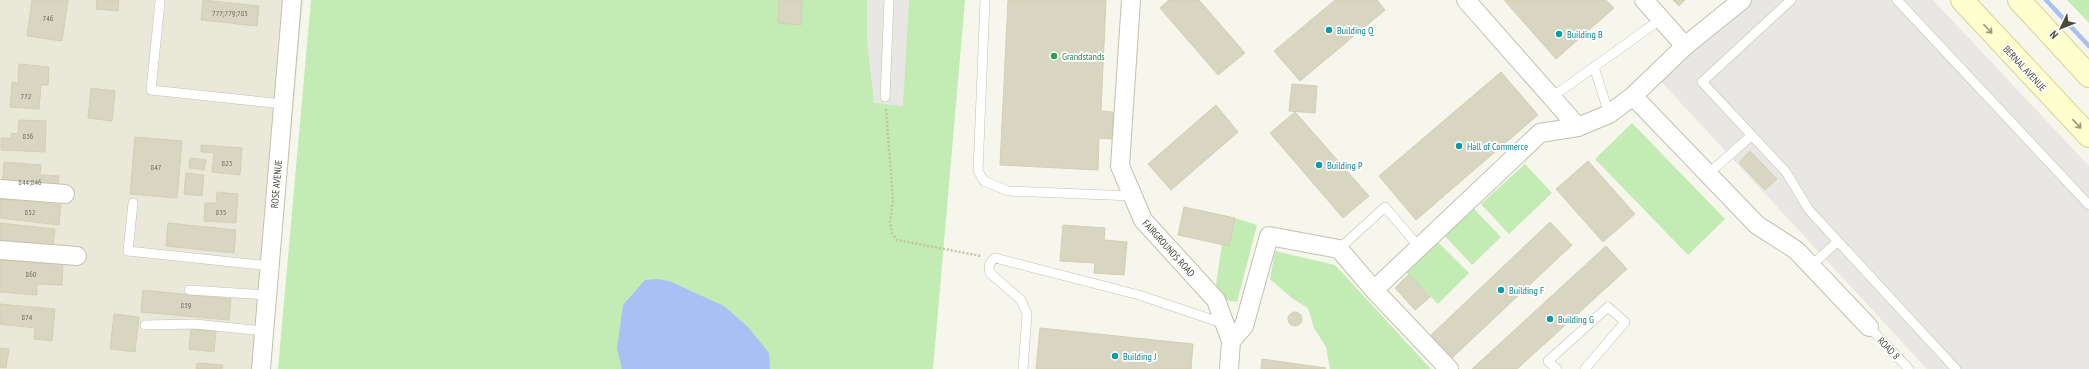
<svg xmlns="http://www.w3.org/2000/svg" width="2089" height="369" viewBox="0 0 2089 369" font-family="'PT Sans Narrow',sans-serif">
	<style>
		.residential { fill: #eae9d9 }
		.green { fill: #c3ebb4 }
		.parking { fill: #e8e7e3 }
		.water { fill: #a8c0f3 }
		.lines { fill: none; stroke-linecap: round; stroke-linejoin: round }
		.stream { stroke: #a8c0f3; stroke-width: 4.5 }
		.building { fill: #d8d5c0; stroke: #d3cfb3 }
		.service-casing { stroke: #c2c1ad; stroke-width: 10 }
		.minor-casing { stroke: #c2c1ad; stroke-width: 20 }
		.secondary-casing { stroke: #d3d498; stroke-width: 24 }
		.path { stroke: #c4c19e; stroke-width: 2.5; stroke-dasharray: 2 2; stroke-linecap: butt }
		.service { stroke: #fff; stroke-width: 9 }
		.minor { stroke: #fff; stroke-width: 18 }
		.secondary { stroke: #feffcd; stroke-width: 22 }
		.oneway { stroke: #9c9b7c }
		.culture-dot { fill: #0f9aa8; stroke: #fff; stroke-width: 1.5 }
		.leisure-dot { fill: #2e9e5b; stroke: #fff; stroke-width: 1.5 }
		.labels { text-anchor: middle; stroke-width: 3.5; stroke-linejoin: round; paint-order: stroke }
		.number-label { font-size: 8px; fill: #6e6c5b }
		.culture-label { font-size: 10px; fill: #0d838f; stroke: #fff; text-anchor: start }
		.leisure-label { font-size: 10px; fill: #27864d; stroke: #fff; text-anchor: start }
		.street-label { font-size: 10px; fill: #4b4939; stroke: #fff }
	</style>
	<rect width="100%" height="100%" fill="#f6f6ec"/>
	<!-- residential -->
	<path class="residential" d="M0 0H303L270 369H0Z"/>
	<!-- green -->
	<path class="green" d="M311 0H965L933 369H278Z
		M2067 0H2089V23Z
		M1632 123 1725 219 1688 255 1595 159Z
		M1525 164 1552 193 1509 234 1481 204Z
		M1473 208 1501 237 1472 265 1445 236Z
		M1235 218 1257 225 1237 302 1225 300 1216 285 1222 244Z
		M1437 241 1469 273 1438 304 1406 272Z
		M1275 251 1335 265 1431 369H1330L1326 347 1314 328 1308 308 1293 299 1270 279Z"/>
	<!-- parking -->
	<path class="parking" d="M867 0H909L903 106 874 103 867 40Z
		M1736 0H1933L2089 166V369H1927L1655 75Z"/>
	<!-- water -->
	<path class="water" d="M657 279 669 281 724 306 747 326 769 353 770 369H622L617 349 623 305 645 280Z"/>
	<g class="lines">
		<!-- stream -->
		<path class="stream" d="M2046 0 2089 46"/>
	</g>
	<!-- building -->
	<path class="building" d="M32 0H68L62 41 27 36Z
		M97 0H119L118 11 96 9Z
		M203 0 259 6 257 26 201 20Z
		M779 0H802L801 25 778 23Z
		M1008 0H1106L1101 111 1113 112 1112 139 1099 138 1098 170 1000 165Z
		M1169 0H1199L1245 53 1218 75 1160 8Z
		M1335 0H1377L1385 10 1300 81 1274 51Z
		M1504 0H1606L1614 8 1556 59Z
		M1673 0H1685L1679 6Z
		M19 64 49 67 48 85H41L39 109 10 107 12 82 18 83Z
		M1501 72 1538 115 1416 220 1379 176Z
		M1292 84 1317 86 1315 113 1289 111Z
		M91 88 115 91 112 121 88 118Z
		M1216 105 1238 132 1171 190 1148 164Z
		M1295 112 1369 196 1343 218 1270 133Z
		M19 120 46 121 45 152 1 150V138H11V133L18 134Z
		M135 137 182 141 177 198 130 194Z
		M201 145 242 148 240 175 212 172 214 153 201 152Z
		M1750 151 1777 179 1765 190 1739 163Z
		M190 158 206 160 204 170 189 168Z
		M1588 161 1635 214 1603 242 1556 189Z
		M4 162 41 165 40 175 59 176 57 191 2 187Z
		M186 173 204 175 202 196 184 194Z
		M217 192 238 194 236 223 204 221 205 203H216Z
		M0 199 61 205 59 225 0 218Z
		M1184 207 1235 218 1229 246 1178 235Z
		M1550 222 1572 245 1452 358 1430 336Z
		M0 223 55 229 53 247 0 241Z
		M168 223 236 230 234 253 166 246Z
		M1063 225 1105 228 1104 240 1127 242 1124 275 1094 273 1095 263 1060 261Z
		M1606 246 1627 269 1517 369H1472Z
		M0 260 63 264 62 285 37 284V295L0 292Z
		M1409 274 1430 297 1415 310 1395 288Z
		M143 290 231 299 229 320 141 312Z
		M0 304 55 309 52 341 34 339 35 328 0 324Z
		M1288 319a7 7 0 1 1 14 0a7 7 0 1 1-14 0Z
		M114 314 139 317 135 352 110 349Z
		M1040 328 1193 344 1191 369H1036Z
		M191 329 216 331 214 352 189 349Z
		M0 348 9 349 6 368 0 367Z
		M1262 359 1326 368 1325 369H1261Z
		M197 363 223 365 222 369H196Z"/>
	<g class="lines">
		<!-- service casing -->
		<g class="service-casing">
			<path id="service" d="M985 0 978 171 984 181 1008 191 1132 196
				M1791 0 1702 82 1786 172 1809 210 1956 369
				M1897 0 2089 205
				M160 2 151 90 283 104
				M885 97 889 0
				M1552 97 1594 67
				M1609 114 1594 67 1661 19
				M1709 173 1751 136
				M133 203 128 251 270 266
				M1339 249 1385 207 1419 247
				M1811 266 1838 241
				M189 290 267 295
				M145 325 195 324 264 331
				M1869 327 1909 369
				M1023 369 1027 314 1021 300 990 273C988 266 989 262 995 258L1139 295 1225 324
				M1557 369 1548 361 1608 307 1625 322 1585 369"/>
		</g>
		<!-- minor casing -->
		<g class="minor-casing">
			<path id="minor" d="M1131 0 1120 166 1143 220 1216 300 1231 341 1229 369
				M1466 0 1578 127
				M1644 0 1685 46
				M1633 96 1685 46 1742 0
				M0 189 65 194
				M0 250 77 256
				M1374 290 1540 133 1578 127 1609 114 1633 96 1757 225 1796 250 1869 327
				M1231 341 1244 326 1269 236 1339 249 1374 290 1449 369
				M261 369 292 0"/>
		</g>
		<!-- secondary casing -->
		<g class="secondary-casing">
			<path id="secondary" d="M1962 0 2089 136
				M2019 0 2089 76"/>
		</g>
		<!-- path -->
		<path class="path" d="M886 109 893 201 890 221 892 233 897 240 981 256"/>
		<!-- service -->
		<use href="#service" class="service"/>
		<!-- minor -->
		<use href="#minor" class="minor"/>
		<!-- secondary -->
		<use href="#secondary" class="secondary"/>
	</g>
	<!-- one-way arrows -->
	<defs><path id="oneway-shaft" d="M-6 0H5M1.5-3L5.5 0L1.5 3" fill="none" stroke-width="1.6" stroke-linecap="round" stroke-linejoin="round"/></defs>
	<g class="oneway">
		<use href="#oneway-shaft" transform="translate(1988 29) rotate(47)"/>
		<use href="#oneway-shaft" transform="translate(2077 124) rotate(47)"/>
	</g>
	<!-- markers -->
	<g class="culture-dot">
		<circle cx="1329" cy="30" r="4"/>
		<circle cx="1559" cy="34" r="4"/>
		<circle cx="1459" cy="146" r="4"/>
		<circle cx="1319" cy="165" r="4"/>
		<circle cx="1501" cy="290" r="4"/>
		<circle cx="1550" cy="319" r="4"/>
		<circle cx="1115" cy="356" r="4"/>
	</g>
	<circle class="leisure-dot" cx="1054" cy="56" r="4"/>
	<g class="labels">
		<!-- number labels -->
		<g class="number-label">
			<text x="230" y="16">777;779;785</text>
			<text x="48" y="21">746</text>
			<text x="26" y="99">772</text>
			<text x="28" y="139">836</text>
			<text x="227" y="166">823</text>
			<text x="156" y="170">847</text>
			<text x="30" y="185">844;846</text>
			<text x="30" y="215">852</text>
			<text x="221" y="215">835</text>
			<text x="31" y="277">860</text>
			<text x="186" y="308">859</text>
			<text x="27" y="320">874</text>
		</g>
		<!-- culture labels -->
		<g class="culture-label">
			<text x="1337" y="34">Building Q</text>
			<text x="1567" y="38">Building B</text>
			<text x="1467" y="150">Hall of Commerce</text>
			<text x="1327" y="169">Building P</text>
			<text x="1509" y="294">Building F</text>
			<text x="1558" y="323">Building G</text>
			<text x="1123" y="360">Building J</text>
		</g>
		<!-- leisure labels -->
		<g class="leisure-label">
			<text x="1062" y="60">Grandstands</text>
		</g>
		<!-- street labels -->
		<g class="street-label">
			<text transform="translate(2025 68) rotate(47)" y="4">BERNAL AVENUE</text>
			<text transform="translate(276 184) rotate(-85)" y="4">ROSE AVENUE</text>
			<text transform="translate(1169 248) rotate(48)" y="4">FAIRGROUNDS ROAD</text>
			<text transform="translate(1889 348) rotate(46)" y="4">ROAD 8</text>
		</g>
	</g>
	<!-- north arrow -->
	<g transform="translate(2061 28) rotate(227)" stroke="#ffffff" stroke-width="3" paint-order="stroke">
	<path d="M0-3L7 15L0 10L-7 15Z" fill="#4b4939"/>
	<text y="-6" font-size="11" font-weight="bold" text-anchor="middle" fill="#4b4939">N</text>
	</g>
</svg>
